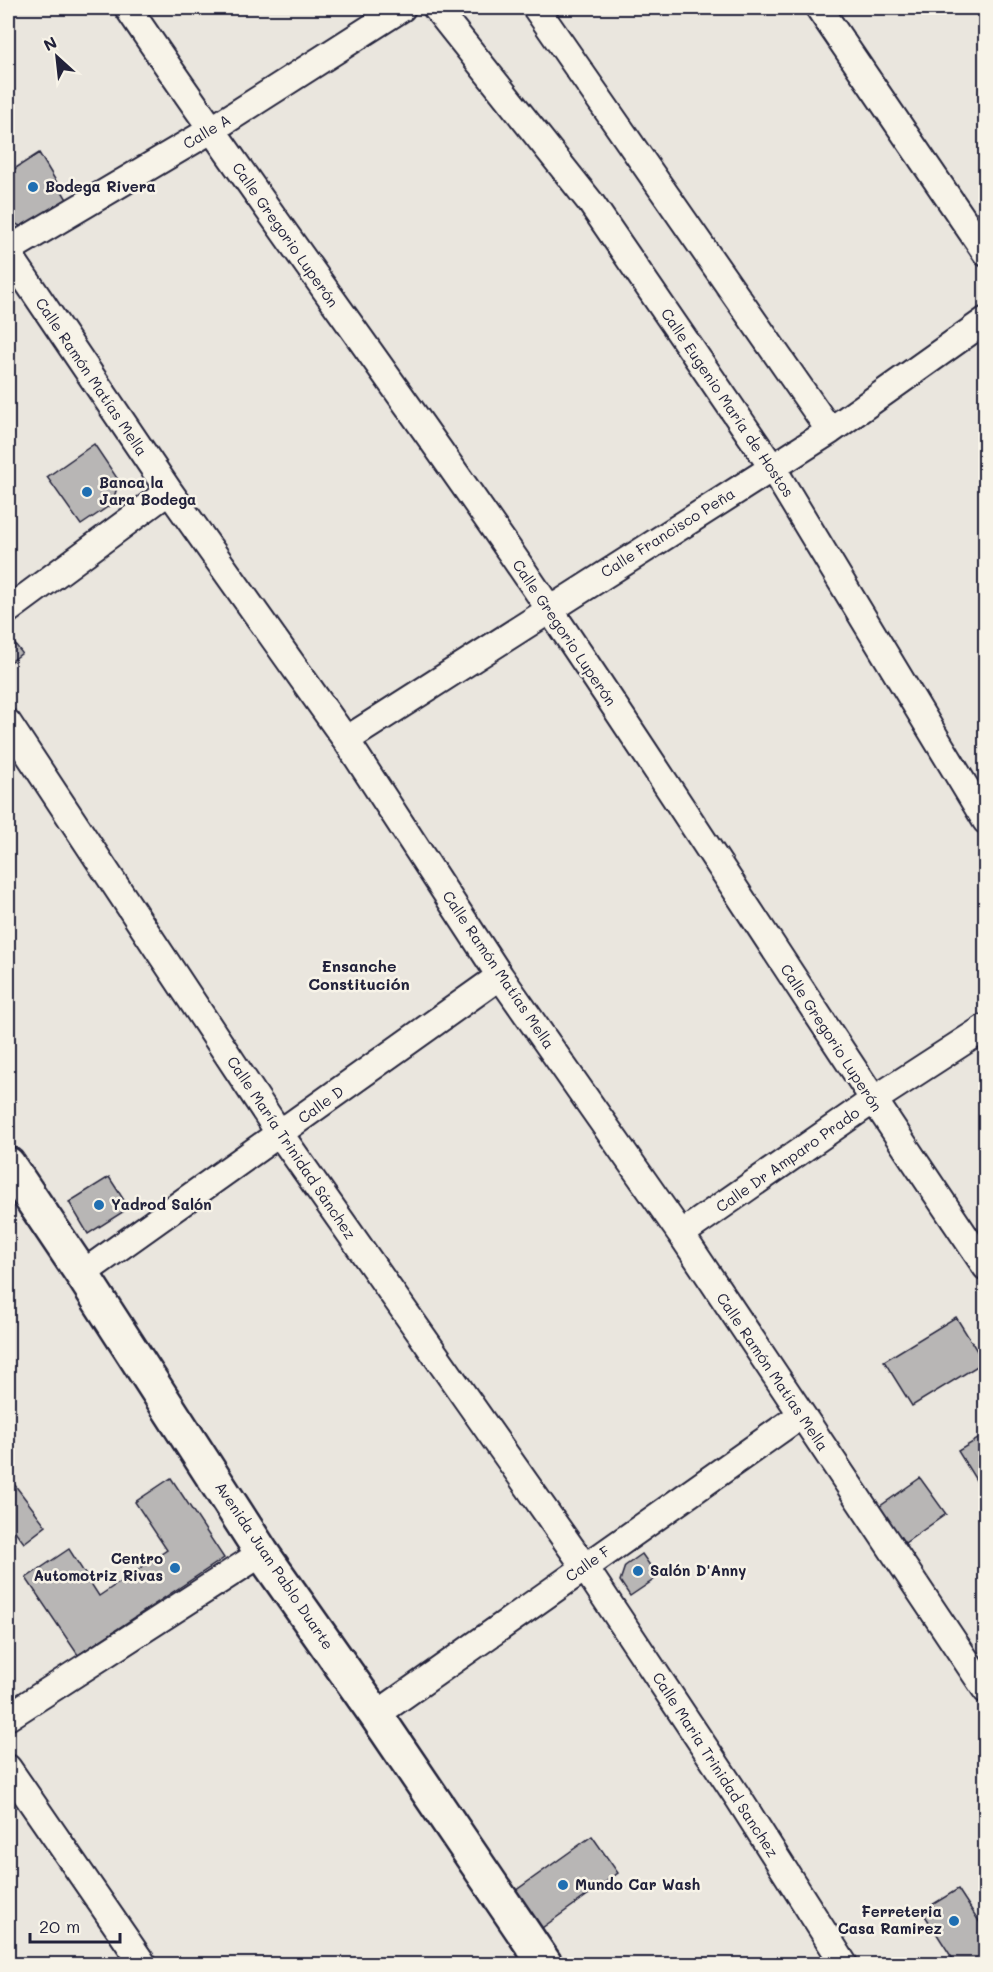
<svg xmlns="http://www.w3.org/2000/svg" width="993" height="1972" viewBox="0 0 993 1972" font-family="Mali,sans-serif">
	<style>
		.building { fill: #b8b6b5; stroke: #22223b; stroke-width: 1.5 }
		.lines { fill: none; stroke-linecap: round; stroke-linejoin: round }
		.minor-casing { stroke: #22223b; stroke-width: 30 }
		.secondary-casing { stroke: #22223b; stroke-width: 38 }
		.minor { stroke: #f7f3e8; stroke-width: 26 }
		.secondary { stroke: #f7f3e8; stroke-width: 33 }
		.poi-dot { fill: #1f6fb2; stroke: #f7f3e8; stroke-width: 2 }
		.labels { text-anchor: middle; stroke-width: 5; stroke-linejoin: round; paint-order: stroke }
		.street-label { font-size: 15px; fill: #22223b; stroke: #f7f3e8 }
		.poi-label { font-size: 15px; font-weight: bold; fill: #22223b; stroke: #f7f3e8; text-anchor: start }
		.neighbourhood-label { font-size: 16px; font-weight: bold; fill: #22223b; stroke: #f7f3e8 }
	</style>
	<rect width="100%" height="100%" fill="#eae6de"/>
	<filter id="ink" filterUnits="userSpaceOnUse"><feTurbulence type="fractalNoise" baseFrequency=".0167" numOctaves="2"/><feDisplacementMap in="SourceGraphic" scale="12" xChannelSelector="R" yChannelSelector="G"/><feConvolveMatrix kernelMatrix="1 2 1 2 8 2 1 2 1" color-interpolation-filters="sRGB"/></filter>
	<g filter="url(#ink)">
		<!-- building -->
		<path class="building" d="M39 153 68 201 24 228 8 220V173Z
			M94 444 119 481 112 504 81 525 47 477Z
			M8 635 22 653 8 664Z
			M109 1177 129 1208 88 1234 69 1202Z
			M956 1317 984 1362 912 1406 884 1361Z
			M986 1434V1488L982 1490 958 1451Z
			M8 1476 46 1526 24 1543 15 1531 8 1536Z
			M171 1478 224 1558 78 1655 26 1578 69 1549 99 1596 167 1550 135 1502Z
			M920 1478 946 1514 895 1550 869 1514Z
			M642 1554 658 1577 630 1596 620 1581 625 1566Z
			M592 1836 618 1873 535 1933 508 1896Z
			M958 1889 986 1932V1964H956L922 1911Z"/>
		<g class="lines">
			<!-- minor casing -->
			<g class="minor-casing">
				<path id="minor" d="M128 8C265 211 413 407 550 610 697 827 838 1050 986 1267
					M436 8 591 203 772 467 986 821
					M536 8 830 431
					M819 8 986 253
					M8 250 211 130 402 8
					M8 253 169 491 346 740 500 976 681 1234 986 1690
					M8 610 169 491
					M8 723 280 1134 584 1566 739 1799 844 1964
					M346 740 830 431 986 320
					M681 1234 872 1101 986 1027
					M82 1274 500 976
					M376 1715 801 1415
					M8 1717 262 1553
					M8 1768 143 1964"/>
			</g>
			<!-- secondary casing -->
			<g class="secondary-casing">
				<path id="secondary" d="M8 1164 82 1274 262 1553 376 1715 545 1964"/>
			</g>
			<!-- minor -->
			<use href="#minor" class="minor"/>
			<!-- secondary -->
			<use href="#secondary" class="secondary"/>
		</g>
	</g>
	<!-- markers -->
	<g class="poi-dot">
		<circle cx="33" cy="187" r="6"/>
		<circle cx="87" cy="492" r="6"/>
		<circle cx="99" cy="1205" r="6"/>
		<circle cx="175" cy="1568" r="6"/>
		<circle cx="638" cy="1571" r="6"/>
		<circle cx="563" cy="1885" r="6"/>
		<circle cx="954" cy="1921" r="6"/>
	</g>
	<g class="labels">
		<!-- street labels -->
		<g class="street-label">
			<text transform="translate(207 132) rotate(-31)" y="5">Calle A</text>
			<text transform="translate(285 235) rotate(55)" y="5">Calle Gregorio Luperón</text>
			<text transform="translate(91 377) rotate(56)" y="5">Calle Ramón Matías Mella</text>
			<text transform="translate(727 403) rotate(56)" y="5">Calle Eugenio María de Hostos</text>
			<text transform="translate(668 533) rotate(-32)" y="5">Calle Francisco Peña</text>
			<text transform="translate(564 633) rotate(56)" y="5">Calle Gregorio Luperón</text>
			<text transform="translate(498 970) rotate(56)" y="5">Calle Ramón Matías Mella</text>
			<text transform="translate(831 1038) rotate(57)" y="5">Calle Gregorio Luperón</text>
			<text transform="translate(321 1105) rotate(-36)" y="5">Calle D</text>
			<text transform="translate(291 1148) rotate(56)" y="5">Calle María Trinidad Sánchez</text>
			<text transform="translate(788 1160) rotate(-35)" y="5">Calle Dr Amparo Prado</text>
			<text transform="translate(772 1372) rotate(56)" y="5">Calle Ramón Matías Mella</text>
			<text transform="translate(588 1564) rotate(-35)" y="5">Calle F</text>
			<text transform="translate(274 1566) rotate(56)" y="5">Avenida Juan Pablo Duarte</text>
			<text transform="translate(715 1765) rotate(57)" y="5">Calle Maria Trinidad Sanchez</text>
		</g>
		<!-- poi labels -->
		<g class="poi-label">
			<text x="45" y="192">Bodega Rivera</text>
			<text x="99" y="488">Banca la<tspan x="99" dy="17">Jara Bodega</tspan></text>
			<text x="111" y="1210">Yadrod Salón</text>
			<text x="163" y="1564" text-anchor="end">Centro<tspan x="163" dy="17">Automotriz Rivas</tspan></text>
			<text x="650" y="1576">Salón D'Anny</text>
			<text x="575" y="1890">Mundo Car Wash</text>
			<text x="942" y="1917" text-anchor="end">Ferreteria<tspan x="942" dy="17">Casa Ramirez</tspan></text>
		</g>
		<!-- neighbourhood labels -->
		<g class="neighbourhood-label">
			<text x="359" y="972">Ensanche<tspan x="359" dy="18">Constitución</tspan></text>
		</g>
	</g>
	<!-- margin -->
	<rect width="993" height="1972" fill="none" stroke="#f7f3e8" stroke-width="30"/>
	<rect x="15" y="15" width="963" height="1942" fill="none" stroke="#22223b" stroke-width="2" filter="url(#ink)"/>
	<!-- north arrow -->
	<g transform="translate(57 57) rotate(333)" stroke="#f7f3e8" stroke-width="4.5" paint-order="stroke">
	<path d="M0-4.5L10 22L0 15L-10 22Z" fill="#22223b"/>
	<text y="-9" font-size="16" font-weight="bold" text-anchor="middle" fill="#22223b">N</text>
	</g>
	<!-- scale -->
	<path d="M30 1933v9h90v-9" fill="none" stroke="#22223b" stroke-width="3"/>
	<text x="39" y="1933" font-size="18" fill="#22223b" stroke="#f7f3e8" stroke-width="4.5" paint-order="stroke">20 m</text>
</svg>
